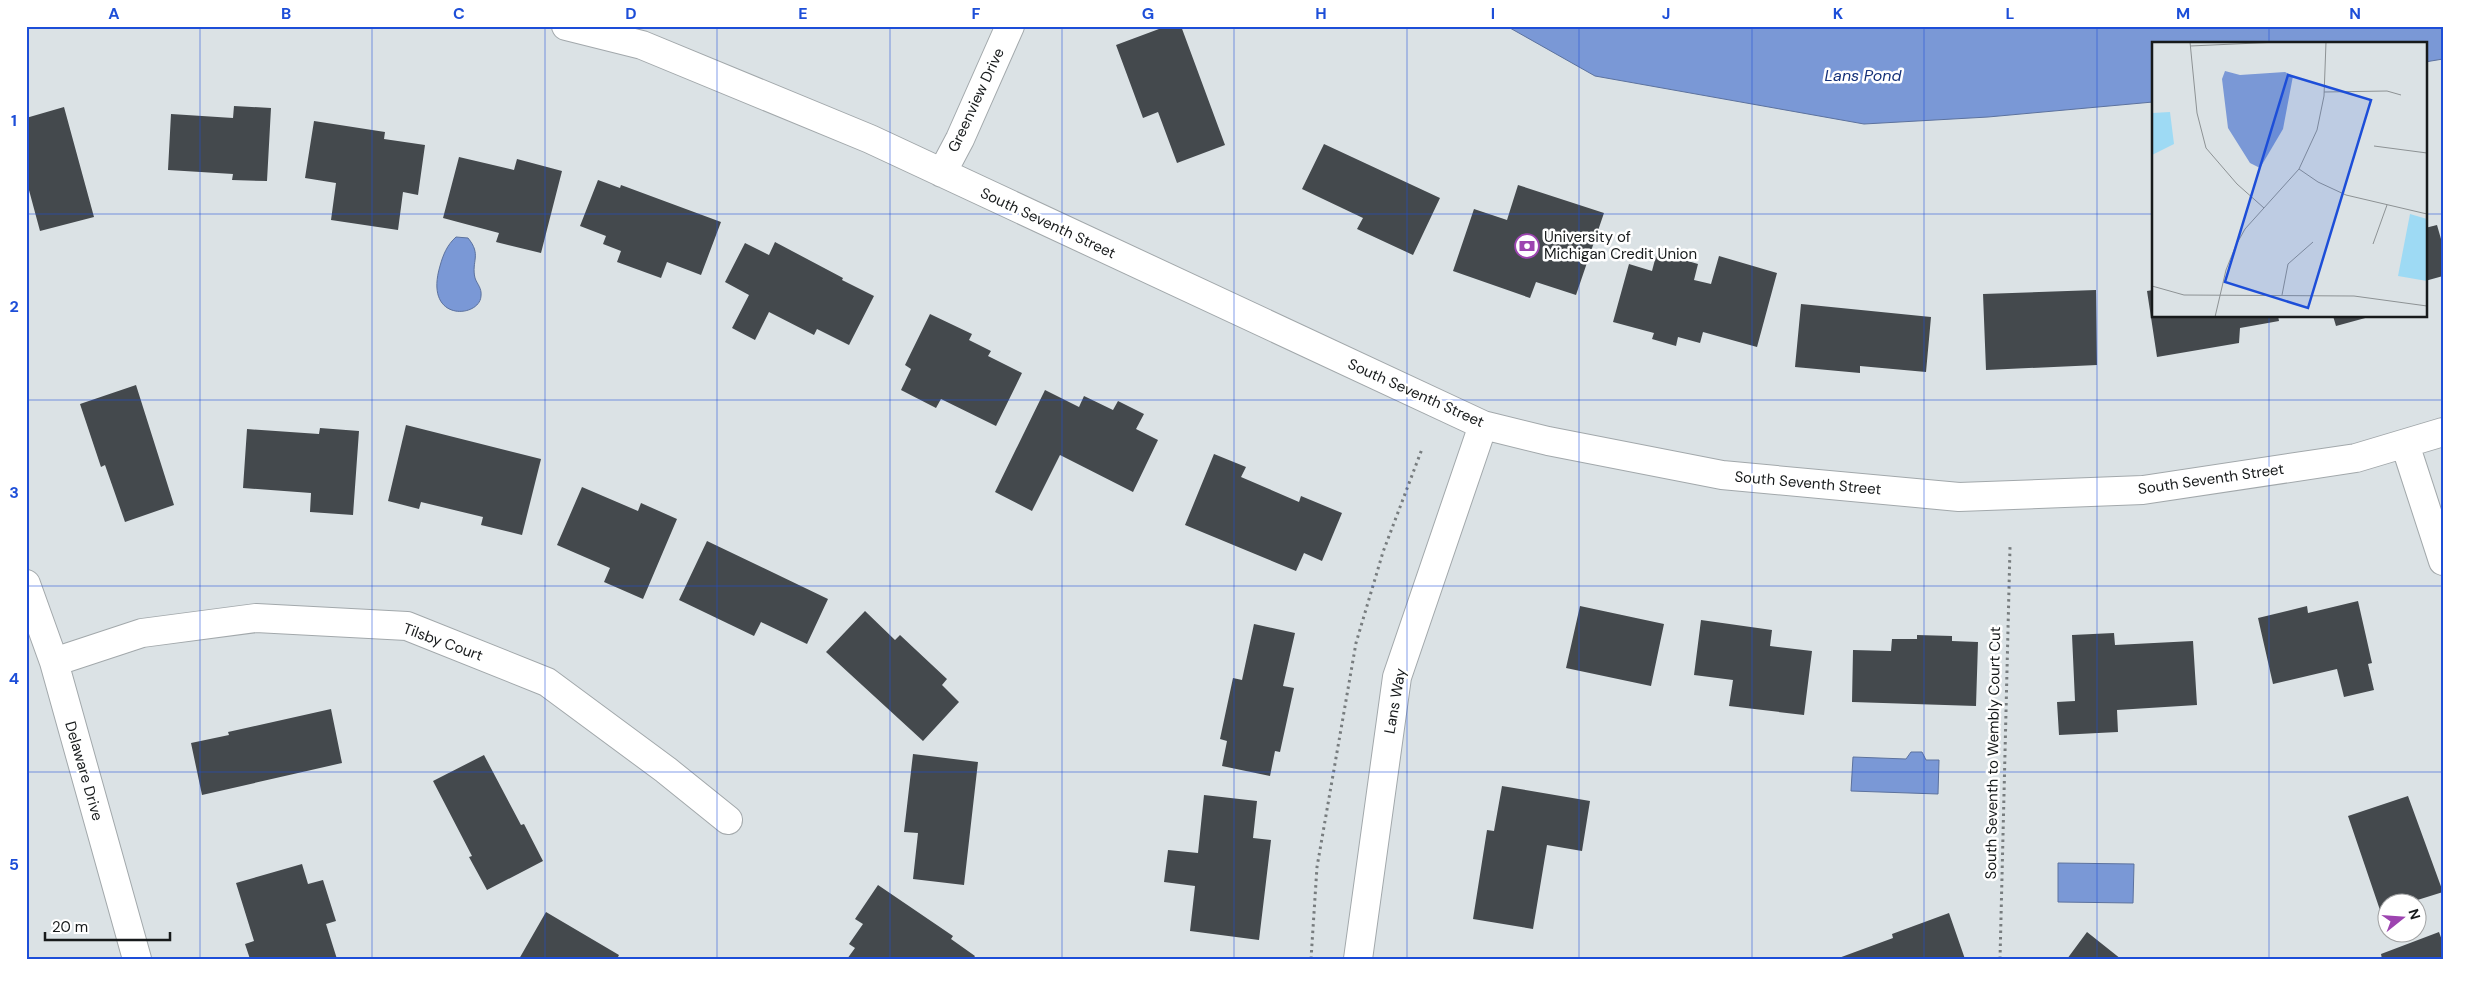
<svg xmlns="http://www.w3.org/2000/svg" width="2469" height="985" viewBox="0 0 2469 985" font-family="'DM Sans',sans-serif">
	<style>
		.water { fill: #7a98d6; stroke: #5c729e }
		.building { fill: #44494d }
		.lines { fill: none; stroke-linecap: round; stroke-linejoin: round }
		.minor-casing { stroke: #a2a8ab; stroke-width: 30 }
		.path { stroke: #777c7e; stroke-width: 3; stroke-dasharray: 2.5 4; stroke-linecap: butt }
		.minor { stroke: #fff; stroke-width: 28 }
		.grid { fill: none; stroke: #1d4ed8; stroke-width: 1; stroke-opacity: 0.55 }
		.labels { text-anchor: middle; stroke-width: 5; stroke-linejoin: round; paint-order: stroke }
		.street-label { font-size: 15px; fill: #171a1b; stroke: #fff }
		.poi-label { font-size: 15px; fill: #171a1b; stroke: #fff; text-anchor: start }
		.water-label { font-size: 16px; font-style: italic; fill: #143179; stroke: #fff }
		.inset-road { fill: none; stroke: #8d9294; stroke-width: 1 }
		.view { fill: #1d4ed8; fill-opacity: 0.15; stroke: #1d4ed8; stroke-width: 2.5 }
		.inset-edge { fill: none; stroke: #171a1b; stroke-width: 2.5 }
		.neatline { fill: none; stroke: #1d4ed8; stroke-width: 2 }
		.grid-label { font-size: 16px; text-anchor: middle; font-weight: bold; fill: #1d4ed8 }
	</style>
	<rect width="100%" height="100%" fill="#dbe2e5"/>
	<!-- water -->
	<path class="water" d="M1500 26H2443V59L2425 62V44H2153V102L1988 117 1864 124 1595 76 1510 28Z
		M456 237 468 238C482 255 471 261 475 278 477 284 482 288 481 296 480 318 423 323 440 266 443 255 447 245 456 237Z
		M1911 752H1922L1926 760H1939L1938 794 1851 791 1853 757 1906 759Z
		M2058 863 2134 864 2133 903 2058 902Z"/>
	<!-- building -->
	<path class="building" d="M1167 26H1181L1225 145 1177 163 1158 112 1143 118 1116 45Z
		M234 106 271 108 267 181 232 180 233 174 168 170 171 114 233 118Z
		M64 107 94 217 40 231 26 179V161L28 160 26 152V118Z
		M314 121 385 132 384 139 425 145 418 195 403 192 398 230 331 220 336 183 305 178Z
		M1324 144 1440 198 1413 255 1357 229 1363 218 1302 189Z
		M459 157 514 170 517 159 562 171 541 253 496 242 499 233 443 218Z
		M598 180 620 188 621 185 721 222 701 275 667 262 661 278 617 262 621 251 603 244 606 236 580 226Z
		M1518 185 1604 213 1576 295 1536 282 1530 298 1453 271 1474 209 1507 220Z
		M2437 225 2443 246V276L2425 281V228Z
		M775 242 843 278 842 280 874 296 849 345 817 329 814 335 769 312 755 340 732 328 749 295 725 282 745 243 769 255Z
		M1657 252 1698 264 1694 280 1711 284 1719 256 1777 273 1757 347 1703 332 1700 343 1678 337 1676 346 1652 339 1654 333 1613 322 1629 264 1652 271Z
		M2096 290 2097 365 1986 370 1983 294Z
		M2153 290V316H2278L2279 321 2240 328 2239 343 2157 357 2147 291Z
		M1801 304 1931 317 1926 372 1860 366V373L1795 367Z
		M930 314 972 334 969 340 991 351 988 356 1022 373 996 426 941 399 936 408 901 390 911 369 905 365Z
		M2333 316H2369V317L2336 326Z
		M136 385 174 505 125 522 105 465 101 467 80 404Z
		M1045 390 1079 407 1084 396 1113 410 1118 401 1144 414 1136 429 1158 440 1133 492 1060 455 1032 511 995 492Z
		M406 425 541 459 522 535 481 525 483 517 421 502 419 509 388 501Z
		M320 428 359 431 353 515 310 512 311 493 243 488 247 429 319 434Z
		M1214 454 1246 467 1241 477 1299 502 1301 496 1342 513 1322 561 1304 553 1296 571 1185 525Z
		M582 487 638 511 641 503 677 519 643 599 604 582 610 568 557 545Z
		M707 541 828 599 807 644 761 622 754 636 679 600Z
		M2358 601 2372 663 2368 664 2374 690 2344 697 2337 669 2273 684 2258 618 2307 606 2308 613Z
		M1580 606 1664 624 1651 686 1566 668Z
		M865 611 895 640 900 635 947 679 942 685 959 702 923 741 826 652Z
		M1701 620 1772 630 1770 646 1812 651 1804 715 1729 706 1733 680 1694 675Z
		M1254 624 1295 633 1283 686 1294 688 1280 752 1275 751 1270 776 1222 766 1227 741 1220 739 1233 678 1242 680Z
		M2114 633 2115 645 2193 641 2197 705 2117 710 2118 732 2059 735 2057 702 2075 701 2072 635Z
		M1917 635 1952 636V641L1978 642 1976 706 1852 702 1853 650 1891 651 1892 639H1917Z
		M331 709 342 763 202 795 191 743 229 735 228 732Z
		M913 754 978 762 964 885 913 879 918 833 904 832Z
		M484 755 521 825 524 824 543 861 487 890 469 857 472 856 433 781Z
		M1502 786 1590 801 1582 851 1547 845 1533 929 1473 919 1487 830 1494 831Z
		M1204 795 1257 801 1253 838 1271 840 1259 940 1190 931 1195 886 1164 882 1168 850 1198 853Z
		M2408 796 2443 892 2411 902H2386V911L2381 913 2348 816Z
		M302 864 308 884 323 880 336 921 326 924 337 959H250L245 944 254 941 236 883Z
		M878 885 953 936 951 939 975 956 973 959H847L855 948 849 944 863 924 855 919Z
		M546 912 619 955 617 959H519Z
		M1949 913 1965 959H1836L1893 938 1892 934Z
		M2087 932 2121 959H2067Z
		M2439 932 2443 943V959H2382L2381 954Z"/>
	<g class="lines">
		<!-- minor casing -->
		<g class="minor-casing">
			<path id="minor" d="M566 26 642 45 870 139 1483 425 1548 441 1722 475 1959 497 2143 490 2356 458 2443 432
				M942 173 960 139 1010 26
				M2405 444 2443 561
				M26 584 54 662 137 959
				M54 662 142 633 256 618 407 626 547 682 666 770 728 820
				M1358 959 1397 677 1483 425"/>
		</g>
		<!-- path -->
		<path class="path" d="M1311 959 1317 867 1356 643 1383 552 1422 449
			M2000 959 2010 547"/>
		<!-- minor -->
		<use href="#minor" class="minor"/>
	</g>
	<!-- grid -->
	<path class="grid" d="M200 26V959M372 26V959M545 26V959M717 26V959M890 26V959M1062 26V959M1234 26V959M1407 26V959M1579 26V959M1752 26V959M1924 26V959M2097 26V959M2269 26V44M26 214H2153M2425 214H2443M2269 316V959M26 400H2443M26 586H2443M26 772H2443"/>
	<!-- icons -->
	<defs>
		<g id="bank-ring" transform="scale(1.25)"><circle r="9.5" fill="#fff" stroke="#9d44b0" stroke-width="1.5"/><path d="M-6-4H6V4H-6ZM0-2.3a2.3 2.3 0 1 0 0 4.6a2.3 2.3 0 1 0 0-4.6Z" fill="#9d44b0"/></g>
	</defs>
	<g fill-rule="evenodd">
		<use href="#bank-ring" x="1527" y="246"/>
	</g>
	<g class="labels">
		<!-- street labels -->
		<g class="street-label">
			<text transform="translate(976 100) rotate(-65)" y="5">Greenview Drive</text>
			<text transform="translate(1048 223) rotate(25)" y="5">South Seventh Street</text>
			<text transform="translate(1416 393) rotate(24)" y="5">South Seventh Street</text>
			<text transform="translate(2211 479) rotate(-8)" y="5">South Seventh Street</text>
			<text transform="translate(1808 483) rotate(5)" y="5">South Seventh Street</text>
			<text transform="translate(443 642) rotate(20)" y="5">Tilsby Court</text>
			<text transform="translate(1395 701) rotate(-80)" y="5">Lans Way</text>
			<text transform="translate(1993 753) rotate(-89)" y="5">South Seventh to Wembly Court Cut</text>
			<text transform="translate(84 771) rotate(74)" y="5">Delaware Drive</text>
		</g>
		<!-- poi labels -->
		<g class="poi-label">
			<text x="1544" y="242">University of<tspan x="1544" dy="17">Michigan Credit Union</tspan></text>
		</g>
		<!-- water labels -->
		<g class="water-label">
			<text x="1863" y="81">Lans Pond</text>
		</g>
	</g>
	<!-- overview -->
	<g transform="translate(2152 42)">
		<rect width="275" height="275" fill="#dbe2e5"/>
		<path d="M18 70 22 102 0 113V71ZM258 172 275 177V239L246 234Z" fill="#9edaf4"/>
		<path d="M73 29 88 33 133 30 141 34 131 87 108 126 98 121 76 86 70 37Z" fill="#7a98d6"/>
		<path class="inset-road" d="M38 0 45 71 54 106 85 142 112 166M38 4 127 0M172 50 235 49 249 53M222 104 275 111M147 127 166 140 194 153 275 172M221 202 235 163M0 244 32 253 202 254 275 264M130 253 136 222 161 200M63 275 74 228 84 203 93 187 147 127 165 88 172 54 174 0"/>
		<path class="view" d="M136 33 219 58 156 266 73 240Z"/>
		<rect width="275" height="275" class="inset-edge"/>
	</g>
	<!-- border -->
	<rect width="2469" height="985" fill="none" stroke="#ffffff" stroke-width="55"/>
	<!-- north arrow -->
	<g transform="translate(2402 918) rotate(73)"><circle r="24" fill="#ffffff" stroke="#a2a3a4"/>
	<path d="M0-4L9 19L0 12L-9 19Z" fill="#9d44b0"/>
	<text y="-8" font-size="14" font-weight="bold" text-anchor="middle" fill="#171a1b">N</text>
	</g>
	<!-- scale -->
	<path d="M45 932v8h125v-8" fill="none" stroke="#171a1b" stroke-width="2.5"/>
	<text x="52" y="932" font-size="15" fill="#171a1b" stroke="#ffffff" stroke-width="4" paint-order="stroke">20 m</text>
	<rect x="28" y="28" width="2414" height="930" class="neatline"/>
	<g class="grid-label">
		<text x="114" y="19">A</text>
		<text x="286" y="19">B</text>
		<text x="459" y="19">C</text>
		<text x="631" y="19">D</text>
		<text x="803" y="19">E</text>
		<text x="976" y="19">F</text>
		<text x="1148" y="19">G</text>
		<text x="1321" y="19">H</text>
		<text x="1493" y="19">I</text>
		<text x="1666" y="19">J</text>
		<text x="1838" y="19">K</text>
		<text x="2010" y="19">L</text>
		<text x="2183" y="19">M</text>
		<text x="2355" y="19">N</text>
		<text x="14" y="126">1</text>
		<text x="14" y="312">2</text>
		<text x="14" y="498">3</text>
		<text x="14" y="684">4</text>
		<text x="14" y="870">5</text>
	</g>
</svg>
